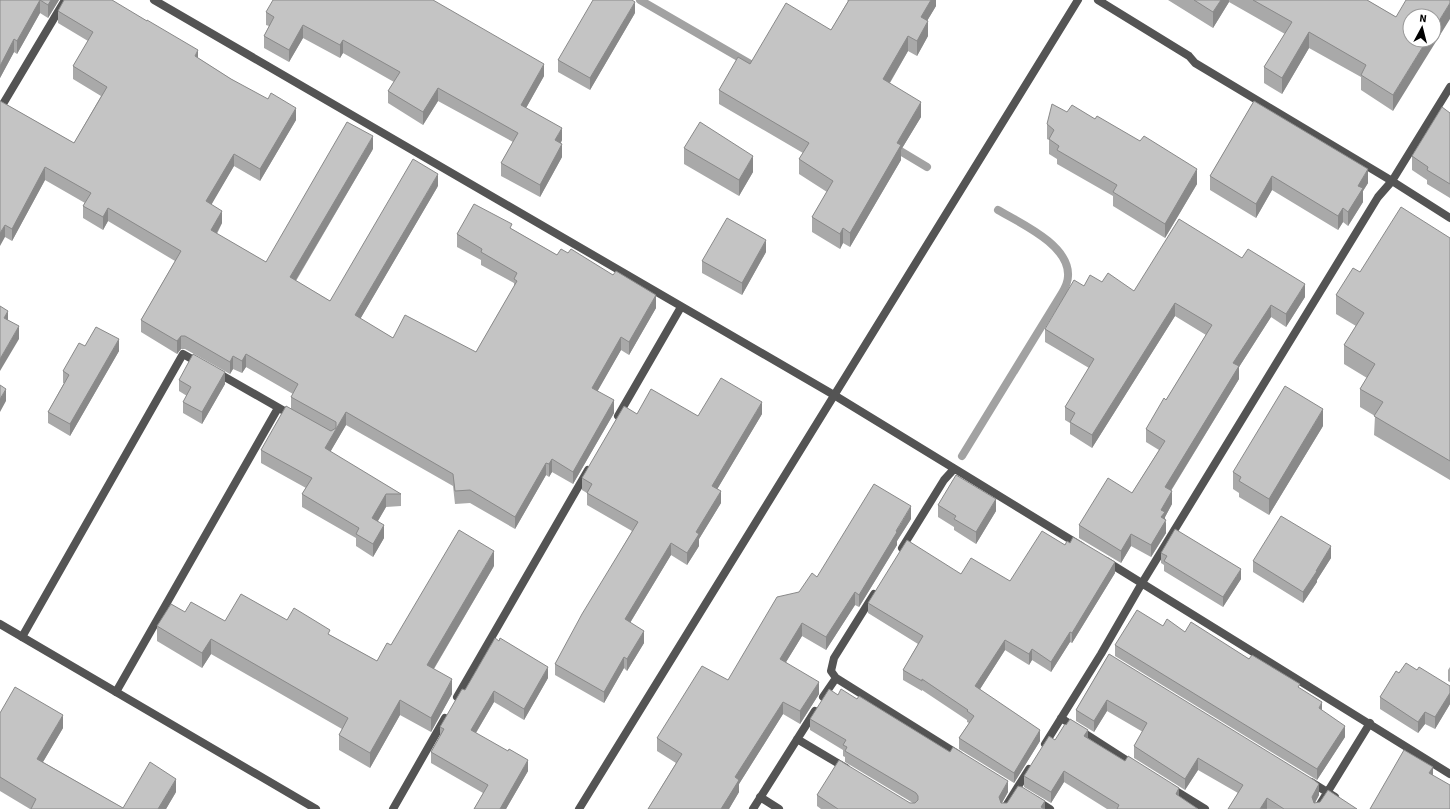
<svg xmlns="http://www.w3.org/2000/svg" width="1450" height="809" viewBox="0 0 1450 809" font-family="'Source Sans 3',sans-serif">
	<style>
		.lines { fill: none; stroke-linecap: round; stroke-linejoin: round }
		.stream { stroke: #a2a2a2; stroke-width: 8 }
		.minor { stroke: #545454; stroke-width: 8 }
		.tertiary { stroke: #545454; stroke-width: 8 }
		.wall { fill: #a9a9a9 }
		.shaded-wall { fill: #898989 }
		.building { fill: #c4c4c4; stroke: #898989 }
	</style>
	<rect width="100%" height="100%" fill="#fff"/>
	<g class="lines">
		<!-- stream -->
		<path class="stream" d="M640 0 759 69
			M892 146 927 167
			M962 456 1062 293C1065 288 1068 282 1068 276 1070 245 1020 223 998 210"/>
		<!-- minor -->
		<path class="minor" d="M154 0 834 395 1081 546
			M1098 0 1189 56 1195 63 1392 181 1450 218
			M0 109 65 0
			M216 372 293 416
			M618 416 681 307
			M902 548 944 480 954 469
			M1106 561 1450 774
			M874 594 834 658 831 671 836 678 959 755
			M22 637 183 354 199 363
			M116 692 278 408
			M457 697 588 470
			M823 697 836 678
			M1061 718 1134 765
			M797 739 846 768
			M1045 744 1101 654 1142 583 1378 197 1392 181 1450 87
			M1311 782 1335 797
			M1171 788 1205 809
			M760 797 779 809
			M1036 800 1050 809
			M393 809 445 718
			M753 809 815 711
			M1004 809 1029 769
			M1317 809 1370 723"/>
		<!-- tertiary -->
		<path class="tertiary" d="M0 624 316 809
			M579 809 1078 0"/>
	</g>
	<!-- wall -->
	<path class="wall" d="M0 0H59L48 18 40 13 17 54 14 52 0 78Z
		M847 0H936V6L927 21 928 36 917 56 908 51 890 83 921 117 901 150V160L850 247 843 243 840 249 812 232V217L827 192 799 174V159L803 153 719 104V90L750 64 831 30 848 1Z
		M1168 0H1367L1396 17 1393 111 1361 90V77L1309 48 1282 94 1264 83V67L1285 34 1229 2 1213 28Z
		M58 11 198 58 296 120 260 181 234 166 211 204 222 223 217 234 266 262 373 149 296 281 330 301 438 186 360 319 393 338 476 352 514 287V283L481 265V260L457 247V234L512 229 557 255 656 308 629 355 621 350 597 391 614 413 573 484 552 472 549 477 546 475 515 529 470 503 455 504 453 486 346 425 330 452 401 494V506L386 507 378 521 384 538 373 557 356 546V538L302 507V494L306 488 261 463V450L291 409V397L293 394 246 367 242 373 233 369 230 374 185 349H181L177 354 141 332V320L175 261 108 221 103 230 83 218V206L85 203 45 180 12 241 5 237 0 101 74 143 101 96 73 79V66L88 41 58 23Z
		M266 12 544 76 526 108 562 140 561 143 562 157 540 197 501 176V163L513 142 438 101 423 125 388 103V91L394 82 343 53 340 58 303 38 289 62 264 48V36L269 26 266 25Z
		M635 13 590 90 558 72V60Z
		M1254 101 1368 183 1363 191V202L1348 226 1343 222 1338 230 1272 190 1256 218 1210 190V176Z
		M1450 113V198L1427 184V180L1412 170V156Z
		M1047 124 1197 184 1165 238 1113 206V196L1057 164V159L1049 154V140L1047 139Z
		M684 148 753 172 739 196 684 164Z
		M1450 238V480L1374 435 1375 416 1360 407V389L1367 378 1344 364V345L1356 326 1336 314V295L1360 272Z
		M766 252 742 295 702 273V261Z
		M1102 282 1134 291 1305 297 1286 327 1271 317 1239 367V379L1171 491 1172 504 1165 517 1166 533 1151 557 1131 546 1121 563 1079 538V525L1132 493 1159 450 1146 442V429L1166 400 1206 335 1175 316 1092 448 1070 434V423L1065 420V407L1089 368 1045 342V329L1084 286Z
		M85 346 119 351 70 436 48 423V412L64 383H63V371Z
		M179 380 225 384 202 424 183 413V402L187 396 179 391Z
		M637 414 698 416 762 414 717 489 721 503 699 539V546L687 565 671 555 630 623 644 643 627 671 624 668 604 703 555 675V664L632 531 587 505V493L582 490V478Z
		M1323 426 1269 515 1239 497V493L1233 489V472Z
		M938 505 996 511 976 544 954 530V527L938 517Z
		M911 519 897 541V545L859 607 855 605 826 650 802 636 786 662 819 694 800 724 783 714 739 784V792L729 809H648L676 763 657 751V738L728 680 799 592 817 577Z
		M1065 545 1115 573 1072 643 1070 642 1051 672 1032 660 1029 665 1005 650 980 689 1040 741 1014 783 959 749V738L969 723 967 722V720L922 690V691L903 680V670L918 644 868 613V603L961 574 1010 581Z
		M1161 553 1241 579 1223 607 1164 571V565L1161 563Z
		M1331 558 1317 580V582L1303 603 1253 572V561Z
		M494 566 434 669 452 694 431 732 400 715 370 768 339 750V735L342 729 211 654 202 668 157 641V626L185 612 225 621 287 620 330 635 377 661 391 645Z
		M1163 626 1185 632 1249 659 1300 689 1322 711 1345 737 1317 780 1115 656V645Z
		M1109 654 1319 795 1315 803 1357 809H1228L1238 793 1198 770 1185 790 1134 758V746L1143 732 1107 711 1094 732 1076 721V710Z
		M1450 667V682L1448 681V670Z
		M1417 670 1450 686V704L1435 729 1425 724 1418 733 1380 709V697L1399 673Z
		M548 678 524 720 494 702 476 733 528 771 506 809H474L483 793 431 763V752L440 737V727L465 690Z
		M0 713 63 728 43 762 123 808 176 792 166 809H30L0 791Z
		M810 719 1008 792 1002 803 1045 809H821L817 806V795L913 803 845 762V757L843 756V750L810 730Z
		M1088 738 1179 797 1198 809H1107L1064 782 1051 803 1024 787V776L1055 740Z"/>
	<!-- shaded-wall -->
	<path class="shaded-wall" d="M40 0V13L17 54V41Z
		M51 0H59L48 18V5Z
		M931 0H936V6L921 31V17Z
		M1221 0H1229V2L1213 28V12Z
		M635 2V13L590 90V78Z
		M1450 3V19L1393 111V95L1427 40H1434V29Z
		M928 21V36L917 56V41Z
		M303 25V38L289 62V50Z
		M1309 32V48L1282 94V78Z
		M908 36V51L883 94V79Z
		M14 39V52L0 78V66Z
		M343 40V53L340 58V45Z
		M198 50V63L195 56Z
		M544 64V76L521 117V105Z
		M438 88V101L423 125V112Z
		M921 102V117L901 150V160L850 247V233L897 143Z
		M296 108V120L260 181V169Z
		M562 128V140L555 153V140Z
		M373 136V149L290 290V277Z
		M562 144V157L540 197V185Z
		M234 154V166L206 214V201Z
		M753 156V172L739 196V180Z
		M45 167V180L12 241V229Z
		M1197 169V184L1165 238V224Z
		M1368 169V183L1363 191V202L1348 226V212L1358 186Z
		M438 174V186L355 328V315Z
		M1272 176V190L1256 218V204Z
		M108 208V221L103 230V217Z
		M1343 208V222L1338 230V216Z
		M222 211V223L211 243V230Z
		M5 225V237L0 246V233Z
		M843 228V243L840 249V234Z
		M766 240V252L742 295V283Z
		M1305 284V297L1286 327V314Z
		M656 295V308L629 355V342Z
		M1175 303V316L1092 448V435Z
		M1271 305V317L1239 367V379L1165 500V487L1233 363Z
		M8 311V323L4 318Z
		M19 326V339L0 371V359Z
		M181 336V349L177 354V341Z
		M621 337V350L592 401V388Z
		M119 339V351L70 436V424Z
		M246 354V367L242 373V361Z
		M233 356V369L230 374V362Z
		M225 372V384L202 424V412Z
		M6 389V401L0 412V399Z
		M614 400V413L573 484V472Z
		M762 402V414L712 498V486Z
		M1323 409V426L1269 515V499Z
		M346 412V425L325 461V448Z
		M552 459V472L549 477V464Z
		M546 463V475L515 529V517Z
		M721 491V503L699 539V546L687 565V553L696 532Z
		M1172 491V504L1165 517V523L1166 520V533L1151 557V545L1161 510Z
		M386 494V507L372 531V518Z
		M996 499V511L976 544V532Z
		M911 506V519L897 541V545L859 607V595Z
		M384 525V538L373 557V544Z
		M1131 534V546L1121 563V551Z
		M671 543V555L625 631V619Z
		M1331 546V558L1317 580V582L1303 603V592Z
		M494 551V566L427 680V665Z
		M1115 562V573L1072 643V633Z
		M1241 569V579L1223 607V597Z
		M855 592V605L826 650V637Z
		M802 623V636L780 672V659Z
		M644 631V643L627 671V659Z
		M1070 632V642L1051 672V662Z
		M211 639V654L202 668V653Z
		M1005 640V650L975 697V686Z
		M1032 649V660L1029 665V654Z
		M624 657V668L604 703V692Z
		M548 667V678L524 720V709Z
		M452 679V694L431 732V718Z
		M819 682V694L800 724V711Z
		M494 691V702L471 741V730Z
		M1450 693V704L1435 729V717Z
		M400 700V715L370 768V753Z
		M1107 700V711L1094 732V721Z
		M783 702V714L739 784V792L729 809H721L735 777Z
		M1322 702V713L1319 708Z
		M1425 712V724L1418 733V722Z
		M63 715V728L37 772V759Z
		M1345 726V737L1317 780V769Z
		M1040 730V741L1014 783V773Z
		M1088 730V742L1084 736Z
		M1198 758V770L1185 790V779Z
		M528 760V771L506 809H500Z
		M1433 767V778L1429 773Z
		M1064 771V782L1051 803V792Z
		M176 779V792L166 809H158Z
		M1008 781V792L999 808V797Z
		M1319 784V795L1312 808V797Z
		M1179 788V799L1176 794Z
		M1267 798V809H1260Z
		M1045 801V809H1041V807Z"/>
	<!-- building -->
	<path class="building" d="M0 0H51L48 5 40 0 17 41 14 39 0 66Z
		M64 0H112L147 21V20L198 50 195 56 231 79 268 99 271 93 296 108 260 169 234 154 206 201 222 211 211 230 266 262 347 122 373 136 290 277 330 301 413 159 438 174 355 315 393 338 405 315 476 352 517 281 514 279 517 273 481 252 482 249 457 234 474 204 512 224 510 228 557 255 561 249 568 253 571 249 613 275 616 271 656 295 629 342 621 337 592 388 614 400 573 472 552 459 549 464 546 463 515 517 470 490 455 491 453 474 346 412 325 448 401 494H386L372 518 384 525 373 544 356 534 359 528 302 494 312 478 261 450 286 406 329 430 331 431 336 428V422L291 397 298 384 246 354 242 361 233 356 230 362 185 336H181L177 341 141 320 181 251 108 208 103 217 83 206 91 193 45 167 12 229 5 225 0 233V101L2 102 74 143 107 87 73 66 93 32 58 11Z
		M273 0H433L544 64 521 105 562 128 555 140 562 144 540 185 501 163 518 133 438 88 423 112 388 91 400 72 343 40 340 45 303 25 289 50 264 36 274 17 266 12Z
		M593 0H632L635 2 590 78 558 60Z
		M849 0H931L921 17 928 21 917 41 908 36 883 79 921 102 897 143 901 145 850 233 843 228 840 234 812 217 833 181 799 159 809 143 719 90 738 57 750 64 786 3 831 30Z
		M1194 0H1221L1213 12Z
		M1253 0H1367L1396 17 1406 0H1450V3L1434 29V16H1410V40H1427L1393 95 1361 75 1366 65 1309 32 1282 78 1264 67 1292 22Z
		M1254 101 1368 169 1358 186 1363 188 1348 212 1343 208 1338 216 1272 176 1256 204 1210 176Z
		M1052 104 1067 112 1072 105 1095 119 1097 116 1140 141 1144 136 1197 169 1165 224 1113 192 1117 185 1057 150 1059 146 1049 139 1054 130 1047 124Z
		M1442 107 1450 113V184L1427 170 1428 167 1412 156Z
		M700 122 753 156 739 180 684 148Z
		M1401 207 1450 238V461L1374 416 1383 402 1360 389 1375 364 1344 345 1364 313 1336 295 1353 268 1360 272Z
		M727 218 766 240 742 283 702 261Z
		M1179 219 1242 258 1248 249 1305 284 1286 314 1271 305 1233 363 1239 366 1165 487 1172 491 1161 510 1165 512 1161 517 1166 520 1151 545 1131 534 1121 551 1079 525 1108 478 1132 493 1165 441 1146 429 1164 398 1166 400 1212 325 1175 303 1092 435 1070 422 1075 413 1065 407 1094 359 1045 329 1074 280 1084 286 1090 275 1102 282 1108 273 1134 291Z
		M0 306 8 311 4 318 19 326 0 359Z
		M96 327 119 339 70 424 48 412 69 375 63 371 79 343 85 346Z
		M193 354 225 372 202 412 183 402 191 387 179 380Z
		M721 378 762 402 712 486 721 491 696 532 699 534 687 553 671 543 625 619 644 631 627 659 624 657 604 692 555 664 582 614 638 522 587 493 592 484 582 478 624 406 637 414 651 389 698 416Z
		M0 385 6 389 0 399Z
		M1285 386 1323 409 1269 499 1239 481 1241 477 1233 472Z
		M956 475 996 499 976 532 954 519 956 516 938 505Z
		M874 484 911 506 896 531 897 532 859 595 855 592 826 637 802 623 780 659 819 682 800 711 783 702 735 777 739 780 721 809H648L682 754 657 738 702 666 728 680 777 597 799 592 812 573 817 577Z
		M1281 516 1331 546 1316 571H1317L1303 592 1253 561Z
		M1175 529 1241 569 1223 597 1164 561 1167 556 1161 553Z
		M459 530 494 551 427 665 452 679 431 718 400 700 370 753 339 735 348 718 211 639 202 653 157 626 171 604 185 612 191 602 225 621 241 594 287 620 294 608 330 630 328 634 377 661 387 643 391 645Z
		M1042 531 1065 545 1067 541 1070 543 1073 537 1115 562 1072 633 1070 632 1051 662 1032 649 1029 654 1005 640 975 686 1040 730 1014 773 959 738 974 716 967 711 968 710 922 679V681L903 670 923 636 868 603 907 540 961 574 971 558 1010 581Z
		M1137 610 1163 626 1167 619 1185 632 1191 622 1249 659 1252 655 1300 684 1298 687 1322 702 1319 708 1345 726 1317 769 1115 645Z
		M495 638 499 641 500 638 548 667 524 709 494 691 471 730 508 751 509 749 528 760 500 809H474L488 785 431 752 444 729 440 727 462 689 465 690Z
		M1109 654 1314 780 1319 784 1312 797 1314 803 1320 802 1328 790 1357 809H1284L1267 798 1260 809H1228L1243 785 1198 758 1185 779 1134 746 1147 723 1107 700 1094 721 1076 710Z
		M1406 663 1417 670 1419 667 1450 686V693L1435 717 1425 712 1418 722 1380 697 1396 671 1399 673Z
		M15 687 63 715 37 759 123 808 150 762 176 779 158 809H31L36 799 0 777V713Z
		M829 689 838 695 841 689 857 699 859 696 950 752 953 747 1008 781 999 797 1001 803H1007L1018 786 1022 787 1045 801 1041 807 1044 809H838L817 795 839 760 910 803H915L918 800V796L916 793 845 751 847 747 843 745 846 740 810 719Z
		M1070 719 1088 730 1084 736 1125 761 1128 756 1179 788 1176 794 1198 809H1117L1119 805 1064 771 1051 792 1024 776 1049 736 1055 740 1065 724 1066 725Z
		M1404 750 1433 767 1429 773 1450 785V809H1370Z"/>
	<!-- north arrow -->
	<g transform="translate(1422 28) rotate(7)"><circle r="19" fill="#ffffff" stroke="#999999"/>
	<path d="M0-3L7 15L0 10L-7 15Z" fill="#000000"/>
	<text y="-6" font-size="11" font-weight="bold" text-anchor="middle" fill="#000000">N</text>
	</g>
</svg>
